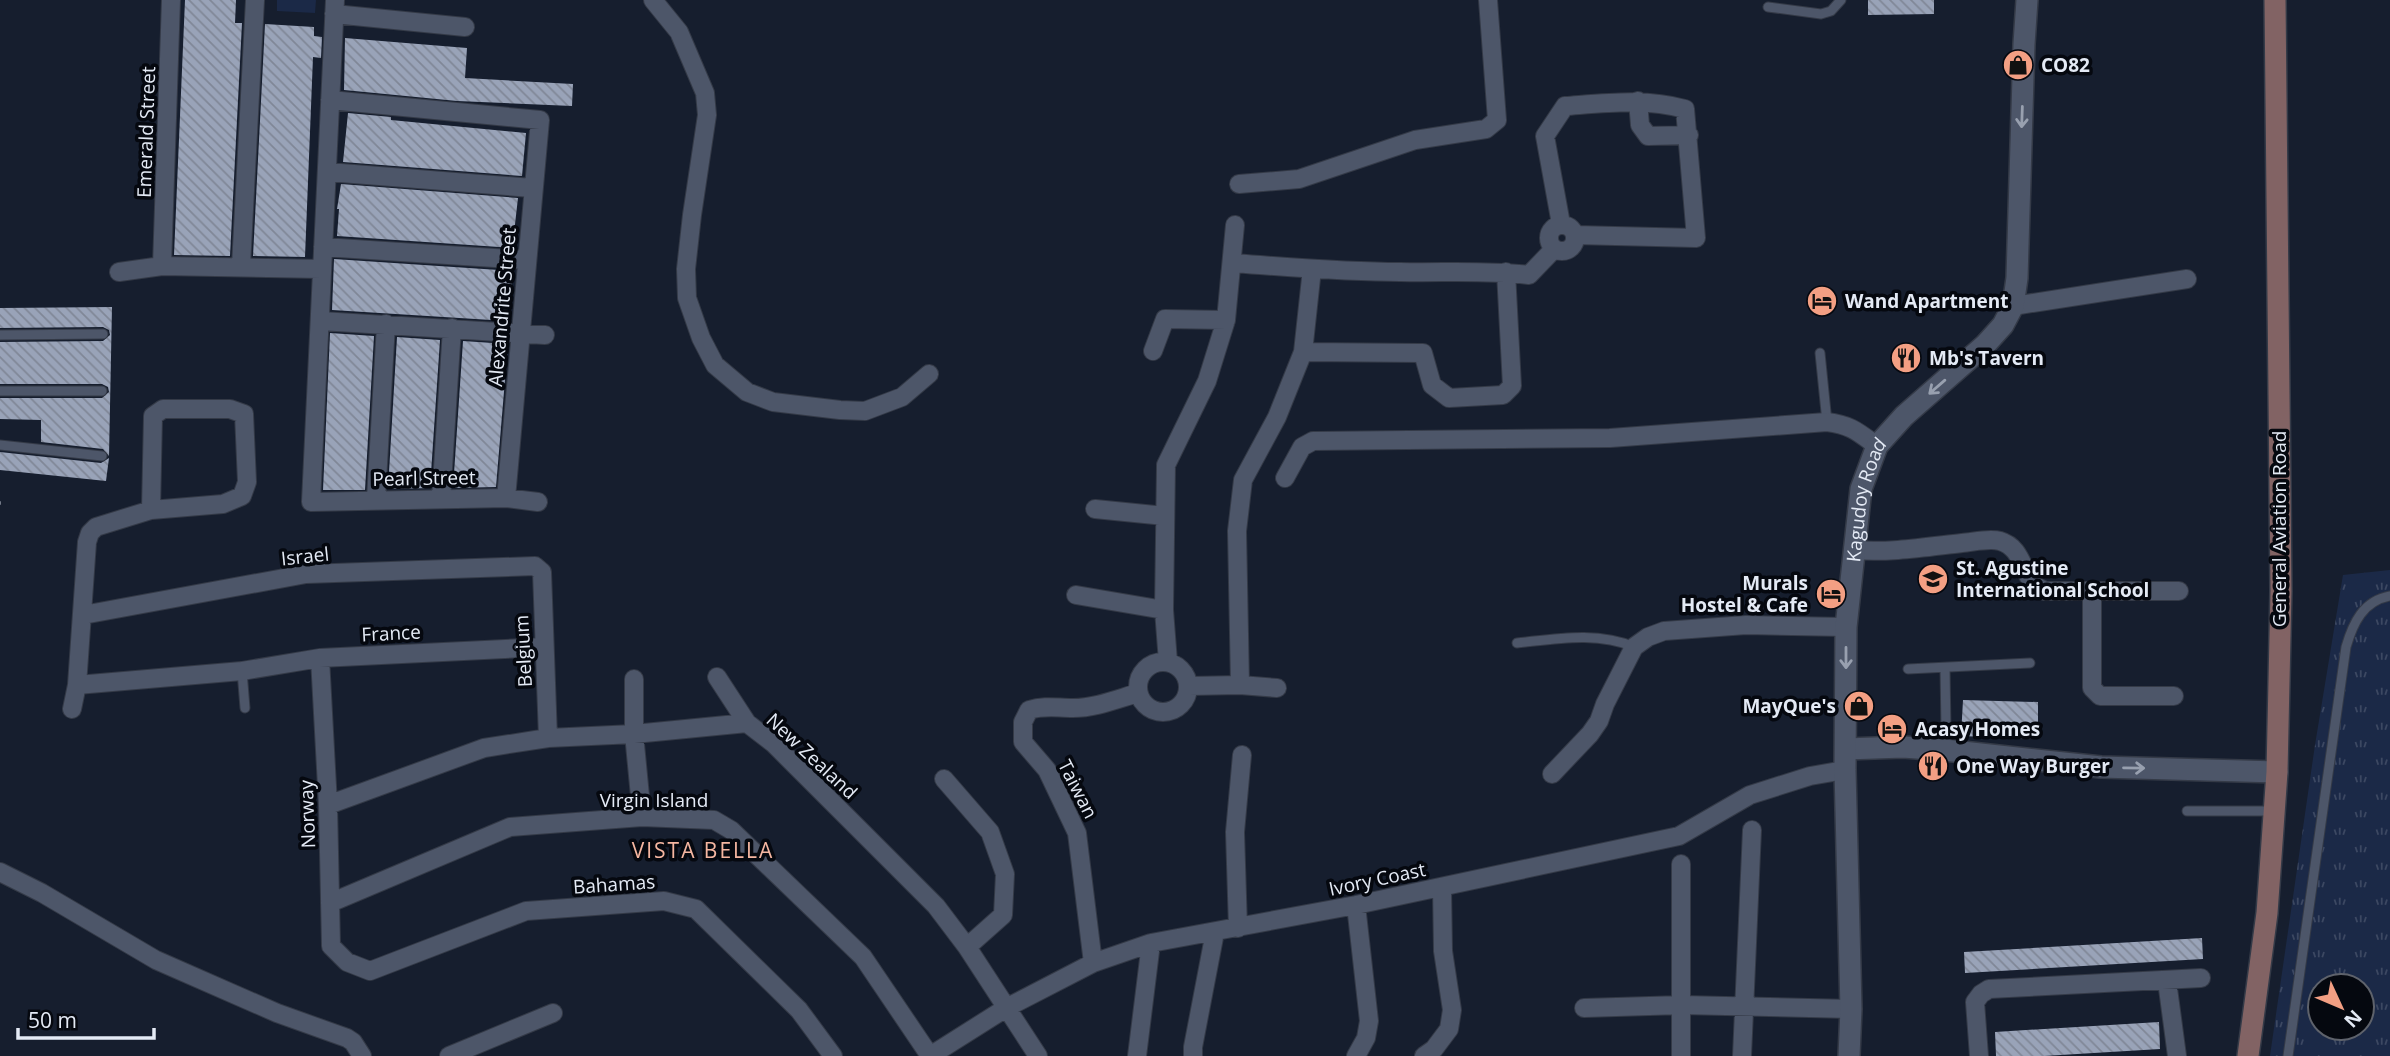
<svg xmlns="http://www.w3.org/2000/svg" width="2390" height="1056" viewBox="0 0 2390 1056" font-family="'Open Sans',sans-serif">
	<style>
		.grass { fill: url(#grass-tufts); fill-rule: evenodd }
		.pitch { fill: #1b2947 }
		.building { fill: url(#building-back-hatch) }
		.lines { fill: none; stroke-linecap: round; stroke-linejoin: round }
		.service-casing { stroke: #343a47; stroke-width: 11 }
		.minor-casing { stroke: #343a47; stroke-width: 20 }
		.tertiary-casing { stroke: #343a47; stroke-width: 24 }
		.secondary-casing { stroke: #343a47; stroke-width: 24 }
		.path { stroke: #727987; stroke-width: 3.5; stroke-dasharray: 7 3.5; stroke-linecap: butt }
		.service { stroke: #4d5669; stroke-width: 9 }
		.minor { stroke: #4d5669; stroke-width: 18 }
		.tertiary { stroke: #4d5669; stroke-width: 21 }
		.secondary { stroke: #826364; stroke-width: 21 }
		.oneway { stroke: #98a0af }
		.labels { text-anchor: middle; stroke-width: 7; stroke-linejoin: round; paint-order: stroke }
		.poi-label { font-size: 19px; font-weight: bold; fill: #e4eaf5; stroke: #05080f; text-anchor: start }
		.street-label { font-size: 19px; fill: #e4eaf5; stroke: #05080f }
		.neighbourhood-label { font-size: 21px; letter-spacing: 2px; fill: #f5b6a1; stroke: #05080f }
	</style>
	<defs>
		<pattern id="grass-tufts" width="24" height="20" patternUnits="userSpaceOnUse" patternTransform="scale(1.75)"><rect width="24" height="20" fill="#1b2947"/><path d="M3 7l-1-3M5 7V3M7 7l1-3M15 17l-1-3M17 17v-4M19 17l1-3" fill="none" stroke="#3c4862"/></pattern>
		<pattern id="building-back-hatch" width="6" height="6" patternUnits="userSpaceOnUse" patternTransform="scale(1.75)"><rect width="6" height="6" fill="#99a3b8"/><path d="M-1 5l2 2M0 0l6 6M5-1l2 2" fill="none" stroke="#808797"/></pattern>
	</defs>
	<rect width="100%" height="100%" fill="#161e2e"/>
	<!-- grass -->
	<path class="grass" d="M2390 570V1056H2270L2315 745 2343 575ZM2320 986H2362V1028H2320Z"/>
	<!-- pitch -->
	<path class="pitch" d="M277 0H316L315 13 277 11Z"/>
	<!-- building -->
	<path class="building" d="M185 0H236L235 23H242L230 256 174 255Z
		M1868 0H1934V14L1868 15Z
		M265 24 314 27V36L322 37 321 58 313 57 305 257 253 256Z
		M345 38 467 48 465 78 573 84 572 106 457 101 344 90Z
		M348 113 391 117V120L526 133 522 176 343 162Z
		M341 184 518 198 514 233H517L515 248 337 236 339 209H337Z
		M334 259 513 271 507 321 332 310Z
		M112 307 109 456 103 449 41 442V420L0 419V398H102L109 392 108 387 102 384H0V342L103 341 110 335 109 330 103 327 0 328V308Z
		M330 333 374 336 365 490H323Z
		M397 337 440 340 430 488 388 489Z
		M463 341 508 344 496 487 453 488Z
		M0 452 101 463 109 458 106 481 0 470Z
		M1963 700 2038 702V739L1961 736Z
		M2202 938 2203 959 1965 973 1964 952Z
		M2159 1022 2160 1049 2044 1056H1996L1995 1032Z"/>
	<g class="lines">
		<!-- service casing -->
		<g class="service-casing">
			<path id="service" d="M1768 7 1821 14 1831 11 1841 0
				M0 335 103 334
				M1820 353 1827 422
				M0 391H102
				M0 445 102 456
				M1517 643C1555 639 1598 631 1634 647
				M1908 669 2030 663
				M242 671 245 708
				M1944 750 1946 729 1945 669
				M2187 811H2273
				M2288 1056 2346 647C2353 623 2363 601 2390 596"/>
		</g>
		<!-- minor casing -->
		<g class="minor-casing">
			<path id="minor" d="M335 0 311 502 506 498 538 502
				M653 0 679 32 705 93 707 115 692 215 686 269 687 298 701 338 715 365 747 392 773 402 840 410 865 411 902 397 929 374
				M334 14 465 27
				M330 100 540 120 506 498
				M1638 101 1640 125 1648 136 1689 135
				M328 172 532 188
				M1239 184 1299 179 1415 140 1486 129 1497 120 1488 0
				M1561 224 1545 136 1565 106C1606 103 1646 98 1685 109L1696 238 1575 235
				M1549 238a13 13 0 1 1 26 0a13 13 0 1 1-26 0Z
				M323 247 527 260
				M1232 263C1288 267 1344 272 1400 272 1443 273 1486 270 1529 275L1554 249
				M162 266 171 0
				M241 266 255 0
				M119 272 162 266 321 269
				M2013 306 2187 279
				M321 321 545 335
				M1153 351 1165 319 1226 320
				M1303 352 1423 353 1432 385 1449 398 1503 395 1512 386 1506 272
				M1285 478 1302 447 1313 441 1610 438 1827 422C1851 425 1858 432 1877 446
				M376 499 386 324
				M441 499 452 328
				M1095 509 1165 516
				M1853 550C1890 553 1926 547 1962 543 1974 542 1989 538 2000 541 2027 549 2020 582 2045 591H2179
				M2092 591V688L2100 696H2174
				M1076 595 1164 610 1168 662
				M1164 610 1166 465 1207 381 1226 320 1235 225
				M83 615 306 574 535 566 542 572 548 738
				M320 658 328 805 331 946 347 962 370 971 526 911 664 901 696 909 799 1010 833 1056
				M1138 687a25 25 0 1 1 50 0a25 25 0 1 1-50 0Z
				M717 677 747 723 773 743 936 906 967 947 1038 1056
				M634 679V734L642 817
				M77 685 242 671 320 658 544 647
				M1189 686 1240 685
				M1277 688 1240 685 1237 531 1243 480 1277 417 1303 352 1312 269
				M72 709 77 685 87 542 90 533 96 527 151 510 223 504 242 496 247 482 244 414 230 409H163L153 416 151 510
				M1552 774 1590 734 1599 721 1605 704 1634 647 1648 637 1664 631 1746 625 1846 627
				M944 779 990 832 1005 874 1003 915 967 947
				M328 805 484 748 548 738 634 734 747 723
				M1681 864V1056
				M0 872 42 893 156 960 277 1013 347 1038 353 1042 362 1056
				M330 903 510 827 642 817 714 820 731 830 863 957 930 1056
				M1238 928 1235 832 1242 755
				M1093 963 1077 833 1047 770 1023 742V722L1029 710C1045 705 1057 708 1073 708 1095 708 1117 699 1138 693
				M2167 981 2177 1056
				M1584 1008 1682 1005 1851 1009
				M449 1056 553 1013
				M930 1056 1006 1008 1093 963 1151 943 1356 905 1679 836 1750 795 1810 776 1845 770
				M1137 1056 1151 943
				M1193 1056V1047L1215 932
				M1356 1056 1366 1038 1369 1021 1356 905
				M1424 1056 1434 1049 1449 1029 1452 1010 1443 951 1442 887
				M1742 1056 1752 830
				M1979 1056 1975 1002 1981 994 1989 989 2201 978"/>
		</g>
		<!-- tertiary casing -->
		<g class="tertiary-casing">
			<g id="tertiary">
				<path d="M1846 749 1903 747 1944 750 2101 767 2277 772"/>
				<path id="s1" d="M1849 1056 1851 1009 1845 770 1846 627 1861 489 1877 446 1904 416 1985 345 2003 325 2013 306 2017 278 2024 44 2027 0"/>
			</g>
		</g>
		<!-- secondary casing -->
		<g class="secondary-casing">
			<path id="secondary" d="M2248 1056 2267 913 2277 772 2281 591 2275 0"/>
		</g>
		<!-- path -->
		<path class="path" d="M0 503H1"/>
		<!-- service -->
		<use href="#service" class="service"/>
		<!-- minor -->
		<use href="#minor" class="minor"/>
		<!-- tertiary -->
		<use href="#tertiary" class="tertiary"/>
		<!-- secondary -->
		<use href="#secondary" class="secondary"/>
	</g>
	<!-- one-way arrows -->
	<defs><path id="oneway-shaft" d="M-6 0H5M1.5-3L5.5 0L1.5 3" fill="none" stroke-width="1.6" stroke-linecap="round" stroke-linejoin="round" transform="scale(1.75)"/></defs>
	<g class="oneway">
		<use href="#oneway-shaft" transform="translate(2022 117) rotate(92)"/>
		<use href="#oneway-shaft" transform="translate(1937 387) rotate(139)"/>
		<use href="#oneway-shaft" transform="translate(1846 658) rotate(90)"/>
		<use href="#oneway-shaft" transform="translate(2134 768) rotate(1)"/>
	</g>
	<!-- icons -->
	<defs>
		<g id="shop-disc" transform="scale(1.575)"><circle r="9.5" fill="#f39f83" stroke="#05080f"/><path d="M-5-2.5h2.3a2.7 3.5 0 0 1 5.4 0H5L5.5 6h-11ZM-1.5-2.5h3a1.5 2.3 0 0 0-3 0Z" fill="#111"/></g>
		<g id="hotel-disc" transform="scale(1.575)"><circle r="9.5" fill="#f39f83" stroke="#05080f"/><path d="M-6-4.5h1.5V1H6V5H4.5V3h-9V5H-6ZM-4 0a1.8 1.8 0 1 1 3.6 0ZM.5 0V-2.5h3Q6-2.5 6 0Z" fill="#111"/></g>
		<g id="restaurant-disc" transform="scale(1.575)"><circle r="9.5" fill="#f39f83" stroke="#05080f"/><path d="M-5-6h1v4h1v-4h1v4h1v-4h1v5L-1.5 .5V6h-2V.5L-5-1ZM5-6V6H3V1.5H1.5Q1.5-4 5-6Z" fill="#111"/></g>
		<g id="school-disc" transform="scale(1.575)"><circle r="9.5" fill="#f39f83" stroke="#05080f"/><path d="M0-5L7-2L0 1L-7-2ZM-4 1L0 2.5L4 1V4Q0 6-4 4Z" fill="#111"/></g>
	</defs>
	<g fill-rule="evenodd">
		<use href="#shop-disc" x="2018" y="65"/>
		<use href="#hotel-disc" x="1822" y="301"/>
		<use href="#restaurant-disc" x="1906" y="358"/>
		<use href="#school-disc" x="1933" y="579"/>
		<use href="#hotel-disc" x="1831" y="594"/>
		<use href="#shop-disc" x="1859" y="706"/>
		<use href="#hotel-disc" x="1892" y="729"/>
		<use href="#restaurant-disc" x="1933" y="766"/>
	</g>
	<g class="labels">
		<!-- poi labels -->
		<g class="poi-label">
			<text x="2041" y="72">CO82</text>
			<text x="1845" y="308">Wand Apartment</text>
			<text x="1929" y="365">Mb's Tavern</text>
			<text x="1956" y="575">St. Agustine<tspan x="1956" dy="22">International School</tspan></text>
			<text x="1808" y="590" text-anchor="end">Murals<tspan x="1808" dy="22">Hostel &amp; Cafe</tspan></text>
			<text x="1836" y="713" text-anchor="end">MayQue's</text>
			<text x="1915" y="736">Acasy Homes</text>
			<text x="1956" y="773">One Way Burger</text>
		</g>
		<!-- street labels -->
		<g class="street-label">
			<text transform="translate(146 132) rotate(-88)" y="7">Emerald Street</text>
			<text transform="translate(502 307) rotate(-85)" y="7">Alexandrite Street</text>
			<text transform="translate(424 478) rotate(-1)" y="7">Pearl Street</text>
			<text dy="7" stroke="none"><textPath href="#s1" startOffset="558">Kagudoy Road</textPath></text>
			<text transform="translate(2279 529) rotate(-90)" y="7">General Aviation Road</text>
			<text transform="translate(305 556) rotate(-6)" y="7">Israel</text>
			<text transform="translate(391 633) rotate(-3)" y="7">France</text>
			<text transform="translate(523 651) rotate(-93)" y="7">Belgium</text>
			<text transform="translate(812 756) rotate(43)" y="7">New Zealand</text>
			<text transform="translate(1078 789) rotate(63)" y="7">Taiwan</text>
			<text x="654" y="807">Virgin Island</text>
			<text transform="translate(307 814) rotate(-92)" y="7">Norway</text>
			<text transform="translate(1377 879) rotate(-12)" y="7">Ivory Coast</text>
			<text transform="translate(614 884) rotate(-4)" y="7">Bahamas</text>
		</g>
		<!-- neighbourhood labels -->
		<g class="neighbourhood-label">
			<text x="703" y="858">VISTA BELLA</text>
		</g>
	</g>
	<!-- north arrow -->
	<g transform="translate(2341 1007) rotate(134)"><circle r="33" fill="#05080f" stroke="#5e626b" stroke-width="2"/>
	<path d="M0-5L12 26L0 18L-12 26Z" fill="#f39f83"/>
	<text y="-10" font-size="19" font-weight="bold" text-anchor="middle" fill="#e4eaf5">N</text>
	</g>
	<!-- scale -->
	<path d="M18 1028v10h136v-10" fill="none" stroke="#e4eaf5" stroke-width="3.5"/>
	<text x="28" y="1028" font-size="21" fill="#e4eaf5" stroke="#05080f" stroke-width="5" paint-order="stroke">50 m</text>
</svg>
